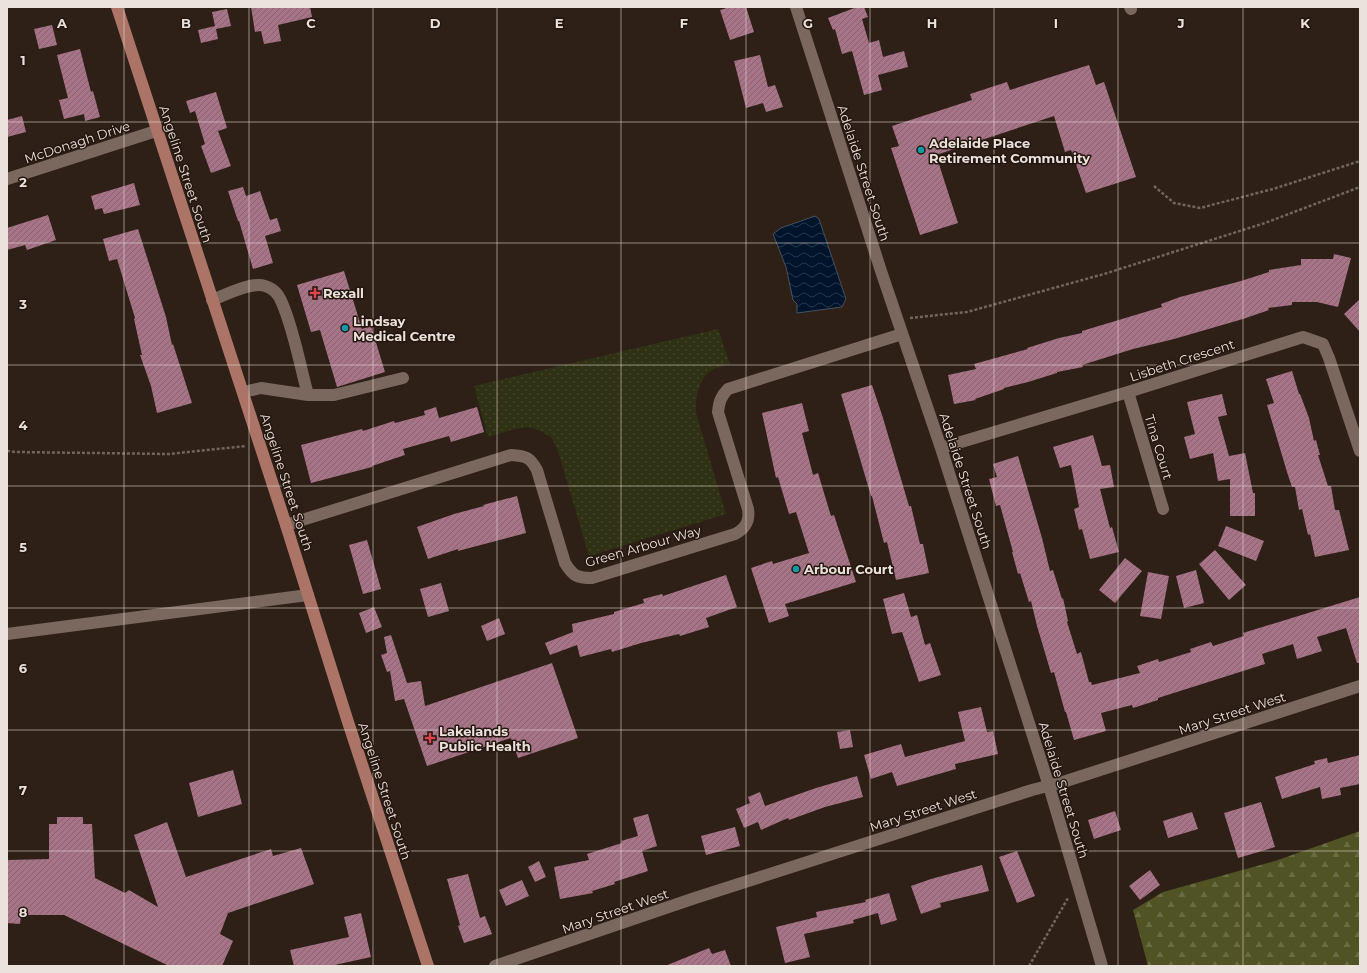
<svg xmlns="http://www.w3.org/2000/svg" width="1367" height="973" viewBox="0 0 1367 973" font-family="Montserrat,sans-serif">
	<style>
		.forest { fill: url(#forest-firs) }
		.park { fill: url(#park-dots) }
		.water { fill: url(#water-waves); stroke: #475261 }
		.building { fill: url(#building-hatch) }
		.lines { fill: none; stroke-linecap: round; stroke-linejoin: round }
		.path { stroke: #72655e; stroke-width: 2.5; stroke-dasharray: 3 2; stroke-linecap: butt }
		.minor { stroke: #7a685e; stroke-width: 12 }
		.major { stroke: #ab7467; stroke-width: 12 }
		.grid { fill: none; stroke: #ece2dc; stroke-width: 1; stroke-opacity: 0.55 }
		.culture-dot { fill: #0f9aa8; stroke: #24160e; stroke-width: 1.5 }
		.health-dot { fill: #e0444e; stroke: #24160e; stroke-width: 1.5 }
		.labels { text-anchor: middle; stroke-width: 3; stroke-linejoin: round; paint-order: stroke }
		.street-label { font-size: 13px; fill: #ece2dc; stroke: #24160e }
		.poi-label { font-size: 13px; font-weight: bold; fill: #ece2dc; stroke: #24160e; text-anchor: start }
		.grid-label { font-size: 13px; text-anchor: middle; font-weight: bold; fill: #ece2dc; stroke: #24160e; stroke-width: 3; stroke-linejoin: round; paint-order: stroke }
	</style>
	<defs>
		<pattern id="forest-firs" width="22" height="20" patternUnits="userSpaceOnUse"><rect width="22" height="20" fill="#505323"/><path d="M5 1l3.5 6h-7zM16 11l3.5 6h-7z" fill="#696b42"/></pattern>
		<pattern id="park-dots" width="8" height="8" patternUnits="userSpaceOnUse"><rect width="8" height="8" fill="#2f3115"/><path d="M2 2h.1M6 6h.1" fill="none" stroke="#43452b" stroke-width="1.8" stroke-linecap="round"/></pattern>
		<pattern id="water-waves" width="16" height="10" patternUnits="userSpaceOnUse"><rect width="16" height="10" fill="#00152c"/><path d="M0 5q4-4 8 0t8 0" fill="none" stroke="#25374a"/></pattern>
		<pattern id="building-hatch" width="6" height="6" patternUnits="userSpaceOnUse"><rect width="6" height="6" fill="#a67387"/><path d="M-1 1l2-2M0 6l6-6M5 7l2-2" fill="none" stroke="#85636f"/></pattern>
	</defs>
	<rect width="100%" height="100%" fill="#2e2017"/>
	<!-- forest -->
	<path class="forest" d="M1360 831V966H1148L1133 910 1163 892 1275 861Z"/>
	<!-- park -->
	<path class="park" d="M718 329 730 364C724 366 717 367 712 370 697 381 696 396 696 413L726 514 589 556 558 451 552 438 541 431 528 427 514 429 488 437 474 386Z"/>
	<!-- water -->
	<path class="water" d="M815 216 819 219 846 299 842 307 797 313V304L793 300 786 267 773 234 781 228Z"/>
	<!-- building -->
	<path class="building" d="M251 7H310L312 17 278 25 281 41 264 44 261 31 255 32Z
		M730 7H746L754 32 730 40 720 10Z
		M857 7H864L868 17 862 19 869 43 879 40 883 57 904 51 908 67 878 75 882 90 864 95 852 51 842 54 835 29 833 30 828 18Z
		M227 9 231 26 216 29 218 39 201 43 198 30 215 26 212 12Z
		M52 25 57 45 39 49 34 29Z
		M80 49 91 92 93 91 100 117 85 121 84 114 64 119 59 100 68 98 57 55Z
		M760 55 768 87 775 85 783 107 766 112 763 103 746 108 734 61Z
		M1089 65 1096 85 1104 82 1136 177 1086 193 1071 150 1065 152 1054 116 936 155 958 223 920 235 891 148 899 146 892 126 972 100 970 94 1007 82 1010 90Z
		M216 92 227 128 218 131 231 166 211 173 201 146 205 144 195 111 190 113 186 101Z
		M22 116 26 132 7 137V120Z
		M134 183 140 205 104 214 102 208 95 210 91 196Z
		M243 187 246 196 260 191 270 220 277 218 281 231 265 236 273 263 253 269 239 221H238L228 191Z
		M48 215 56 240 27 250 25 245 7 250V228Z
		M138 229 166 317 172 345 173 344 192 403 157 413 151 386 140 355H142L134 319 135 318 117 259 109 261 103 239Z
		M1334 254 1351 258 1338 307 1317 302H1292V305L1268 308 1269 310 1243 319 1174 339 1133 349 1082 365 1083 367 1057 372V373L1028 382 1004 388V389L975 399 976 400 954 404 948 375 976 369 974 364 1028 349 1027 348 1059 338 1082 333V331L1162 307 1161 304 1180 297 1241 281 1269 272V270L1301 265V259H1333Z
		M344 271 362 329 371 326 385 372 337 387 320 330 311 332 297 285Z
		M1360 299V332L1344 314Z
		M1292 371 1299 394H1300L1309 418 1314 441 1316 440 1320 455H1318L1328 486H1331L1335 510H1339L1349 550 1315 557 1310 534 1308 535 1302 509 1299 510 1295 487H1292L1287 472 1267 405 1274 403 1266 379Z
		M872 385 883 418 909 506H911L920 544H923L929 573 896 580 887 542 884 543 872 496H871L841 394Z
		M1222 394 1227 415 1218 417 1229 456 1245 453 1253 493H1255V516H1230V479L1218 481 1213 453 1190 459 1184 437 1195 434 1187 402Z
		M802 403 809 431 802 433 813 475 818 473 831 516 834 515 856 582 785 604 789 616 769 623 751 568 772 561 773 564 809 553 796 512 789 514 778 477 776 478 762 413Z
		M436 407 439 418 477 407 484 432 451 442 449 436 403 449 405 455 372 466V467L311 483 301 445 362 429 363 431 394 421 395 423 425 415 424 411Z
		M1093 435 1102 466 1110 465 1114 487 1100 489 1110 528 1112 527 1119 552 1090 559 1082 529 1079 530 1074 509 1079 507 1071 465 1060 468 1053 447Z
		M1018 456 1042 538 1050 571 1053 570 1062 599 1063 598 1068 621 1067 622 1077 654 1081 652 1089 682H1091L1092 685 1140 673 1137 666 1158 659 1159 662 1191 652 1190 649 1211 642 1213 646 1244 636 1243 633 1360 597V663H1357L1346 628 1317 637 1322 651 1297 659 1293 644 1262 654 1265 664 1158 698V700L1133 708 1132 705 1101 713 1106 731 1074 740 1066 712H1065L1054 672 1051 673 1037 626 1031 601 1029 602 1020 573 1018 574 1012 552H1013L1000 505 996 506 989 479 997 477 993 464Z
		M517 496 526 533 458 551V549L428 559 417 527 454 514 484 506 483 505Z
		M1226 526 1264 541 1256 561 1218 546Z
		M367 540 381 589 363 594 349 545Z
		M1215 550 1246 585 1229 600 1199 564Z
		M1125 558 1142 571 1115 603 1099 590Z
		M1196 570 1204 603 1184 608 1176 576Z
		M1148 572 1169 576 1161 619 1140 616Z
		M726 575 737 607 706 618 709 627 680 636 679 634 641 643 612 652 611 649 580 657 577 645 550 655 545 643 573 632 572 624 614 614V612L644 603 643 599 662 594 663 596Z
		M441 583 449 611 428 617 420 589Z
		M904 593 911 617 917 615 925 645 930 643 941 675 919 682 902 632 892 634 883 599Z
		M374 607 382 627 366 633 359 613Z
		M499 618 505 634 487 641 481 626Z
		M391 635 407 683 421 681 425 706 552 663 578 738 518 758 511 738 427 766 404 699 395 701 390 671 387 672 381 655 387 653 384 637Z
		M981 707 987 732 993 731 998 754 955 764 956 769 897 786 892 772 871 779 864 755 901 744 905 757 965 741 958 712Z
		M850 730 853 747 840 749 837 732Z
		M1360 755V784L1340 788 1341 795 1322 799 1320 787 1282 799 1275 777 1315 764 1314 761 1327 758 1328 763Z
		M233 770 242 804 198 817 189 783Z
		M857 776 863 797 825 807 789 820 788 818 761 830 758 822 744 828 736 809 750 803 748 797 760 792 765 806 816 788Z
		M1261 802 1275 847 1238 858 1224 813Z
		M1115 811 1121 830 1094 839 1088 820Z
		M1192 812 1198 829 1168 838 1163 821Z
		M648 814 657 846 642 851 648 871 614 882 615 884 592 891 593 893 560 899 554 867 589 860 587 854 622 843 621 841 638 836 633 818Z
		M57 817H83V824H92L95 878 125 893 129 890 158 907 134 835 167 822 186 877 271 849 273 856 301 848 314 884 228 913 220 934 233 941 222 966H169L64 915H21L20 924 7 923V860L49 859V824H57Z
		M735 827 740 846 706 855 701 836Z
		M1017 851 1035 896 1017 903 999 857Z
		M539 861 546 877 535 882 528 867Z
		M982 865 989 891 940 903 941 907 921 914 911 886 931 879Z
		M1150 870 1160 885 1140 900 1129 886Z
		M468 874 480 918 485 916 492 934 464 943 458 926 460 925 447 879Z
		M522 880 529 896 506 906 499 890Z
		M889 893 897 920 881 925 878 913 853 920 854 923 804 934 810 957 785 963 776 927 817 917 816 912 866 902 865 900Z
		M361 913 371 957 330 966H294L290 950 349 937 344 917Z
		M709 948 712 954 725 950 731 966H665Z"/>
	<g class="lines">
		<!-- path -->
		<path class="path" d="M1154 186 1174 203 1200 208 1273 189 1360 161
			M910 318 967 312 1104 274 1265 223 1360 187
			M7 451 16 452 169 454 246 446
			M1029 966 1068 898"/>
		<!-- minor -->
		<path class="minor" d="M796 7 881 271 941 448 1049 786 1102 966
			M1130 7 1131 9
			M7 179 156 131
			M212 300C225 295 252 281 265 286 273 288 279 295 282 303 294 330 300 366 308 395
			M243 392 261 388 308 395H334L403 378
			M1128 392 1163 509
			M941 448 1128 392 1303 337 1323 344 1329 358 1360 451
			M286 525 511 455C526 456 530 457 537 470L565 563C573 576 577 578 592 578L735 534C746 528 750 521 748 509L718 412C719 402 721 396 728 389L902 334
			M7 634 308 595
			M495 966 695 898 1032 790 1063 782 1360 686"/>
		<!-- major -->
		<path class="major" d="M117 7 286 525 348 722 428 966"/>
	</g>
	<!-- grid -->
	<path class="grid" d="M124 7V966M249 7V966M373 7V966M497 7V966M621 7V966M746 7V966M870 7V966M994 7V966M1118 7V966M1243 7V966M7 122H1360M7 243H1360M7 365H1360M7 486H1360M7 608H1360M7 730H1360M7 851H1360"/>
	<!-- markers -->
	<g class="culture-dot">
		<circle cx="921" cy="150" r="4"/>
		<circle cx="345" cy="328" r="4"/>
		<circle cx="796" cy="569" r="4"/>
	</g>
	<g class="health-dot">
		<path d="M313 287h4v4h4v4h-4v4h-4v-4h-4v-4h4z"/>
		<path d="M428 732h4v4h4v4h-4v4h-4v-4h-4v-4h4z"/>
	</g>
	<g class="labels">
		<!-- street labels -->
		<g class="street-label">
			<text transform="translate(77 142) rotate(-18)" y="5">McDonagh Drive</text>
			<text transform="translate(864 173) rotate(72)" y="5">Adelaide Street South</text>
			<text transform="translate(186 174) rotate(72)" y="5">Angeline Street South</text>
			<text transform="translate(1182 360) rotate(-18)" y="5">Lisbeth Crescent</text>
			<text transform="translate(1159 447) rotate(73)" y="5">Tina Court</text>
			<text transform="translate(966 481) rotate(72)" y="5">Adelaide Street South</text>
			<text transform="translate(287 482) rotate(72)" y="5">Angeline Street South</text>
			<text transform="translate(643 546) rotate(-16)" y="5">Green Arbour Way</text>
			<text transform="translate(1232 713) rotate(-18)" y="5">Mary Street West</text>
			<text transform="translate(1064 790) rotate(73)" y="5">Adelaide Street South</text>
			<text transform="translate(385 791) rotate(72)" y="5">Angeline Street South</text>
			<text transform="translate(923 810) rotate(-18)" y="5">Mary Street West</text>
			<text transform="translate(615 911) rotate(-19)" y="5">Mary Street West</text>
		</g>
		<!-- poi labels -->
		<g class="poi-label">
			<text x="929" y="148">Adelaide Place<tspan x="929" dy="15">Retirement Community</tspan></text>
			<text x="323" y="298">Rexall</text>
			<text x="353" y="326">Lindsay<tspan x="353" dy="15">Medical Centre</tspan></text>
			<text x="804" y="574">Arbour Court</text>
			<text x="439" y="736">Lakelands<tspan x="439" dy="15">Public Health</tspan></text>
		</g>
	</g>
	<g class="grid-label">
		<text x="62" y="28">A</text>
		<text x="186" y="28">B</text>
		<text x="311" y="28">C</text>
		<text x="435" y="28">D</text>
		<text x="559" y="28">E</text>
		<text x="684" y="28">F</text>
		<text x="808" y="28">G</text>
		<text x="932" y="28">H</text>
		<text x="1056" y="28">I</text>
		<text x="1181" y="28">J</text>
		<text x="1305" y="28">K</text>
		<text x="23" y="65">1</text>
		<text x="23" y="187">2</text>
		<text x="23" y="309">3</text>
		<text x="23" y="430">4</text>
		<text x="23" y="552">5</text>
		<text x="23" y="673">6</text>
		<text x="23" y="795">7</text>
		<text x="23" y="917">8</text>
	</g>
	<!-- border -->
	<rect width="1367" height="973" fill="none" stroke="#ece2dc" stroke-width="16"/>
</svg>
